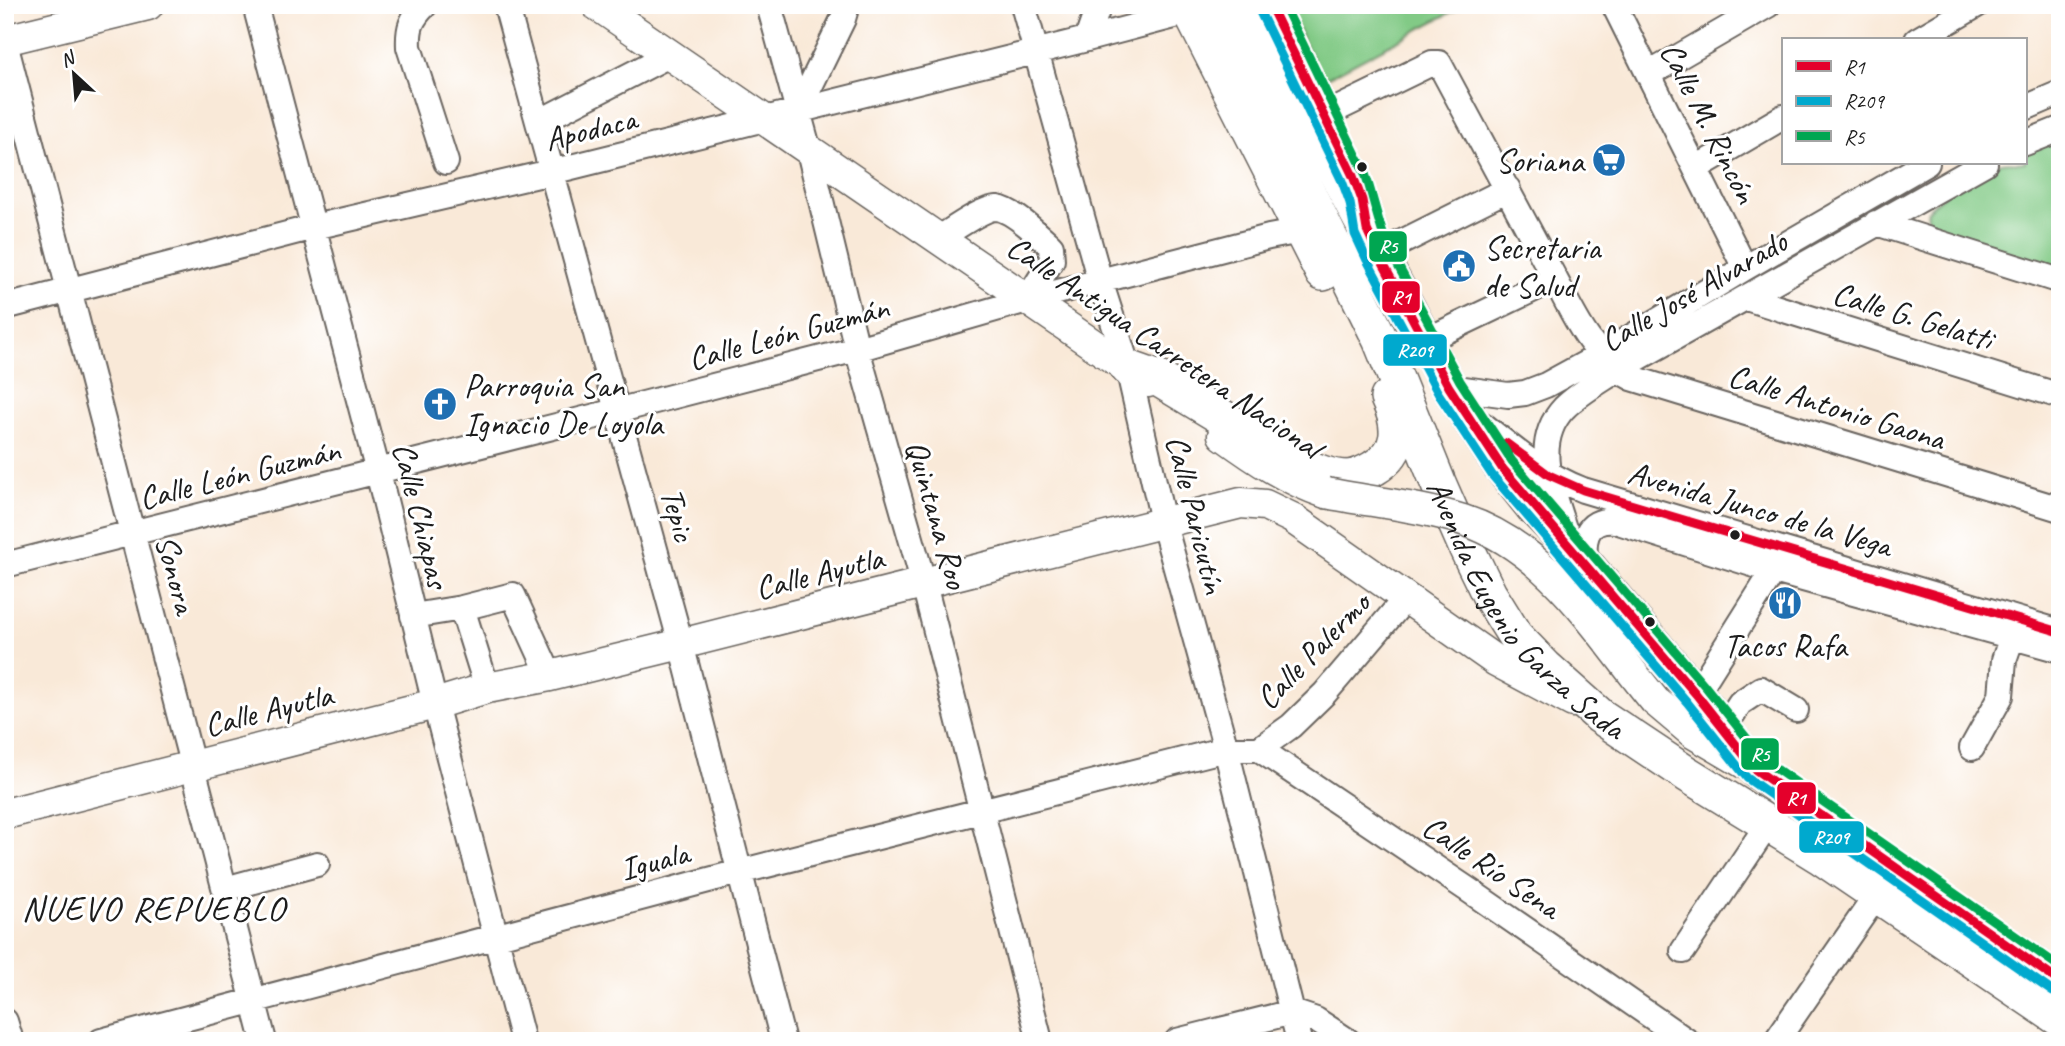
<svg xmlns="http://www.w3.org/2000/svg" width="2065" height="1046" viewBox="0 0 2065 1046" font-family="Caveat,sans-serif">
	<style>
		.green { fill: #82ca86; stroke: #4f7351; stroke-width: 2 }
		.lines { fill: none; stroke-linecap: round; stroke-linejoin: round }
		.minor-casing { stroke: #69645e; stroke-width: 28 }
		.major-casing { stroke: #69645e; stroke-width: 33 }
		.highway-casing { stroke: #69645e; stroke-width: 38 }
		.minor { stroke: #fff; stroke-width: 24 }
		.major { stroke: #fff; stroke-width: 30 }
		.highway { stroke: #fff; stroke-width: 35 }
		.major-bridge-casing { stroke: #69645e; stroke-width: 33; stroke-linecap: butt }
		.major-bridge { stroke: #fff; stroke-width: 30 }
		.bus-1-casing { stroke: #fff; stroke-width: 14 }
		.bus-2-casing { stroke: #fff; stroke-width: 14 }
		.bus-3-casing { stroke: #fff; stroke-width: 14 }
		.bus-1 { stroke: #e4002b; stroke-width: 9 }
		.bus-2 { stroke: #00a9ce; stroke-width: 9 }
		.bus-3 { stroke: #00a651; stroke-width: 9 }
		.bus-dot { fill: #1c1c1c; stroke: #fff; stroke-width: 2.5 }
		.labels { text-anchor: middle; stroke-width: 6; stroke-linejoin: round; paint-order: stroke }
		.street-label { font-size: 33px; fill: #1c1c1c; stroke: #fff }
		.poi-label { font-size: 33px; fill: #1c1c1c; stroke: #fff; text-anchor: start }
		.neighbourhood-label { font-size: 35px; letter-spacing: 2px; fill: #1c1c1c; stroke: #fff }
		.line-badge { stroke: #fff; stroke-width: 2.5 }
		.badge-label { font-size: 19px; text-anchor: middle; font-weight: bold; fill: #fff }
	</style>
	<rect width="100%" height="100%" fill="#fff"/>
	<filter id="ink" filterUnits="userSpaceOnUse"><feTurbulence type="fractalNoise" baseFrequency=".0143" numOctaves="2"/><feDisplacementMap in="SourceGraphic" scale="14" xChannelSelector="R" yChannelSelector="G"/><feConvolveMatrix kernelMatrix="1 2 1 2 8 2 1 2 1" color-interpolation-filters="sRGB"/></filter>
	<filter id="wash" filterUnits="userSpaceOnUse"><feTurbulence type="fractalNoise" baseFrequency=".00686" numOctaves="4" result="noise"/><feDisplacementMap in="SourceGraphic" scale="28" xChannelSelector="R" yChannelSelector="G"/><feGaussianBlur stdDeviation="1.57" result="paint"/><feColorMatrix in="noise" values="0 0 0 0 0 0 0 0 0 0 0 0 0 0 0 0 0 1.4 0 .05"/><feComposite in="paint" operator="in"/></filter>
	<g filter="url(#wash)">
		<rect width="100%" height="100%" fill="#f9e9d8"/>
		<!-- green -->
		<path class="green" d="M1286 5H1465L1323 80Z
			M2060 139V269L1936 232 1929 224 1927 211C1941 194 1980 167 2002 163 2009 161 2018 163 2025 163V152Z"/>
	</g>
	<g filter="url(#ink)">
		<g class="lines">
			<!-- minor casing -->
			<g class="minor-casing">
				<path id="minor" d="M255 5 378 472 435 704 523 1041
					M425 5C411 19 408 28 409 47L446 162
					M506 5 681 644 783 1041
					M769 5 809 151 857 349 924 584 1040 1041
					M1023 5 1100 281 1128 368 1163 521 1226 749 1299 1041
					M1614 5 1745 268
					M1087 39 1099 5
					M1917 40 1977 5
					M5 43 264 1041
					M1649 74 1768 5
					M2025 108 2060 93
					M798 111 843 19 847 5
					M1325 115 1432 63H1439L1555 279 1425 341
					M539 122 669 55
					M2025 143 2060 129
					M1696 168 1783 117
					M1876 223 2060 281
					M938 239C951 231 984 207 997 208 1013 210 1039 235 1051 246L1052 260 1027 300
					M1378 254 1508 189
					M1555 279C1575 318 1592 357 1632 378L2060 509
					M1746 298 2060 396
					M5 307 314 227 551 172 1087 39 1190 12
					M1449 387 1508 395 1525 393 1546 385 1601 355 1745 268 1927 163
					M1482 424C1514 450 1544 475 1583 490L2060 632
					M1567 538C1555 497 1529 445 1564 408 1579 393 1599 382 1617 370L1985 163
					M5 565 616 411 857 349 1027 300 1269 237 1301 231
					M1587 567C1582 544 1583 518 1615 521L1774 571 2060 650
					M413 616 462 608
					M487 688 462 608 513 595 550 676
					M1696 694 1781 559
					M1723 729 1740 703 1761 689 1796 710
					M1972 748 2001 696 2004 660 2012 637
					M1259 749 1470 891 1687 1041
					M225 889 317 864
					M1683 951 1768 824
					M5 1021 11 1041
					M101 1041 739 872 1226 749H1259L1291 726 1325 693 1405 599
					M1177 1041 1292 1012 1316 1020 1348 1041
					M1776 1041 1876 896"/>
			</g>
			<!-- major casing -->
			<g class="major-casing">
				<path id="major" d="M597 5 1148 382
					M5 40 148 5
					M1223 435C1256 459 1287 480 1326 493
					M1655 701 1693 733 1749 766
					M5 814 435 704 487 688 550 676 681 644 1241 503 1265 505 1292 518 1496 661 1573 702"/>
			</g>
			<!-- highway casing -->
			<g class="highway-casing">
				<g id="highway">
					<path d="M1187 5 1323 273"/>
					<path id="s1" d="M1215 5 1380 339 1439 485 1467 549 1489 594 1515 636 1545 667 1600 716 1687 774 1820 856 2060 1019"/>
					<path d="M1248 5 1449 387 1502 468 1534 508 1570 546 1696 694 1756 770 1841 831 2060 982"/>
					<path d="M1128 368 1159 379 1296 462C1313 470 1329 478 1348 478 1357 477 1366 473 1374 468 1403 451 1401 425 1388 398"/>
				</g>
			</g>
			<!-- minor -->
			<use href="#minor" class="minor"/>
			<!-- major -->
			<use href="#major" class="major"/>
			<!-- highway -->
			<use href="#highway" class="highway"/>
			<!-- major-bridge casing -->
			<g class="major-bridge-casing">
				<path id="major-bridge" d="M1326 493C1371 502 1419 506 1463 520 1550 548 1600 635 1655 701"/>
			</g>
			<!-- major-bridge -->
			<use href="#major-bridge" class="major-bridge"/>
			<!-- bus-1 casing -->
			<g class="bus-1-casing">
				<path id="bus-1" d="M1270 5 1353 176 1362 200 1367 230 1378 254 1449 387 1502 468 1696 694 1756 770 2060 982
					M1506 443 1549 475 1583 490 2060 632"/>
			</g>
			<!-- bus-2 casing -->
			<g class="bus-2-casing">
				<path id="bus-2" d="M1259 10 1342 181 1350 203 1355 234 1367 260 1438 393 1492 475 1687 702 1747 778 2053 992"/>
			</g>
			<!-- bus-3 casing -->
			<g class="bus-3-casing">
				<path id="bus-3" d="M1284 5 1364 171C1374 197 1377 223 1389 249L1460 381 1512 461 1705 686 1765 761 2060 967"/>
			</g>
			<!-- bus-1 -->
			<use href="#bus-1" class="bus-1"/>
			<!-- bus-2 -->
			<use href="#bus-2" class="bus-2"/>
			<!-- bus-3 -->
			<use href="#bus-3" class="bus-3"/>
		</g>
	</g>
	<!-- icons -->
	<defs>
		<g id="supermarket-disc" transform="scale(1.75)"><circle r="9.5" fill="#1f6fb2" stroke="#fff"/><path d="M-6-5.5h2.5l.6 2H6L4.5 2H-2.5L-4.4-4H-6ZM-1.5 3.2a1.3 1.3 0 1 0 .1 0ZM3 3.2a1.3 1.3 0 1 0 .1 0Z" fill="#fff"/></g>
		<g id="civic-disc" transform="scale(1.75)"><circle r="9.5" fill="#1f6fb2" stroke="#fff"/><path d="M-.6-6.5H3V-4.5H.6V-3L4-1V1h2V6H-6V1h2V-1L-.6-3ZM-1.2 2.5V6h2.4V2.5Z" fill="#fff"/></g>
		<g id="church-disc" transform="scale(1.75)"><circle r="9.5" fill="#1f6fb2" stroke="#fff"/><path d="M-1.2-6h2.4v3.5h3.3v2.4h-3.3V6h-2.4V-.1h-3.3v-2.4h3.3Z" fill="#fff"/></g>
		<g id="restaurant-disc" transform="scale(1.75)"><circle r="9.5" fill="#1f6fb2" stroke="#fff"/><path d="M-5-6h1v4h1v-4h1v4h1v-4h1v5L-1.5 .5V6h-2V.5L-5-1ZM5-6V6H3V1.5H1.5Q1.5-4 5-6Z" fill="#fff"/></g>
	</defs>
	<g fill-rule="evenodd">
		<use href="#supermarket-disc" x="1609" y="160"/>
		<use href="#civic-disc" x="1459" y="266"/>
		<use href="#church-disc" x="440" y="404"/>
		<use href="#restaurant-disc" x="1785" y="603"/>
	</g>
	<!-- markers -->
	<g class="bus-dot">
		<circle cx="1362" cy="167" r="6"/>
		<circle cx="1735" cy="535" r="6"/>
		<circle cx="1650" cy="622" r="6"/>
	</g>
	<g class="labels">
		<!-- street labels -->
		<g class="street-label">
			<text transform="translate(1710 122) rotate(63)" y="12">Calle M. Rincón</text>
			<text transform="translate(590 128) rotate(-14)" y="12">Apodaca</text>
			<text transform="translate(1693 290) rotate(-30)" y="12">Calle José Alvarado</text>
			<text transform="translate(1913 315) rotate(17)" y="12">Calle G. Gelatti</text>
			<text transform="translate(788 332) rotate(-15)" y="12">Calle León Guzmán</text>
			<text transform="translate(1165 346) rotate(34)" y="12">Calle Antigua Carretera Nacional</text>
			<text transform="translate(1837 406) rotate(17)" y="12">Calle Antonio Gaona</text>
			<text transform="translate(239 473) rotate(-14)" y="12">Calle León Guzmán</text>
			<text transform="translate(1760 508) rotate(16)" y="12">Avenida Junco de la Vega</text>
			<text transform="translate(679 514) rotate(74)" y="12">Tepic</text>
			<text transform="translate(938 514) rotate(74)" y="12">Quintana Roo</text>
			<text transform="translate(1197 514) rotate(76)" y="12">Calle Paricutín</text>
			<text transform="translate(422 515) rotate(76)" y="12">Calle Chiapas</text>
			<text transform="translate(819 572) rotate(-14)" y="12">Calle Ayutla</text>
			<text transform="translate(177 574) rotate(75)" y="12">Sonora</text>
			<text dy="12" stroke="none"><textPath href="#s1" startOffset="684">Avenida Eugenio Garza Sada</textPath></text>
			<text transform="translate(1312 650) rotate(-46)" y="12">Calle Palermo</text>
			<text transform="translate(268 709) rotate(-14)" y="12">Calle Ayutla</text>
			<text transform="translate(654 860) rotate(-15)" y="12">Iguala</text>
			<text transform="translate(1492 866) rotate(34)" y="12">Calle Río Sena</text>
		</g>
		<!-- poi labels -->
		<g class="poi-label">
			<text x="1584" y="172" text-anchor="end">Soriana</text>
			<text x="1484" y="259">Secretaria<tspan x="1484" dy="38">de Salud</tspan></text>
			<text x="464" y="397">Parroquia San<tspan x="464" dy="38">Ignacio De Loyola</tspan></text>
			<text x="1785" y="657" text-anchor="middle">Tacos Rafa</text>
		</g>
		<!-- neighbourhood labels -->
		<g class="neighbourhood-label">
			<text x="154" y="920">NUEVO REPUEBLO</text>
		</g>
	</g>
	<g class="line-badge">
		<rect x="1368" y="230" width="40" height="33" rx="7" fill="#00a651"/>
		<rect x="1381" y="280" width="40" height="34" rx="7" fill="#e4002b"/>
		<rect x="1382" y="333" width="66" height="34" rx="7" fill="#00a9ce"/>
		<rect x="1740" y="737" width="40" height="34" rx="7" fill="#00a651"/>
		<rect x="1776" y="781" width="41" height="34" rx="7" fill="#e4002b"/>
		<rect x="1798" y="820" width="67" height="34" rx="7" fill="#00a9ce"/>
	</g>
	<g class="badge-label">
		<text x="1388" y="253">R5</text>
		<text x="1401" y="304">R1</text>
		<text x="1415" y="357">R209</text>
		<text x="1760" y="761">R5</text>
		<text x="1796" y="805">R1</text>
		<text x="1831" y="844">R209</text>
	</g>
	<!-- margin -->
	<rect width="2065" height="1046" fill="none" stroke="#fff" stroke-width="28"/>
	<!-- legend -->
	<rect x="1782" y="38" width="245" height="126" fill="#ffffff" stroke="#a4a4a4" stroke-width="2"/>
	<rect x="1796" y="61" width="35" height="10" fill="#e4002b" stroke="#a4a4a4" stroke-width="2"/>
	<text x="1844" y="74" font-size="21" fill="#1c1c1c">R1</text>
	<rect x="1796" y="96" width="35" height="10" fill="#00a9ce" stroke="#a4a4a4" stroke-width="2"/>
	<text x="1844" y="108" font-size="21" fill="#1c1c1c">R209</text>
	<rect x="1796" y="131" width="35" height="10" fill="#00a651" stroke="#a4a4a4" stroke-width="2"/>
	<text x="1844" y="144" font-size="21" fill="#1c1c1c">R5</text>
	<!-- north arrow -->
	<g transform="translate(74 74) rotate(334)" stroke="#ffffff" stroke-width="5" paint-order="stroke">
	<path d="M0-5L12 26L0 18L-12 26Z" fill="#1c1c1c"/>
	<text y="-10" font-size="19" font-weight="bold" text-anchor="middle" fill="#1c1c1c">N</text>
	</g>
</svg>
